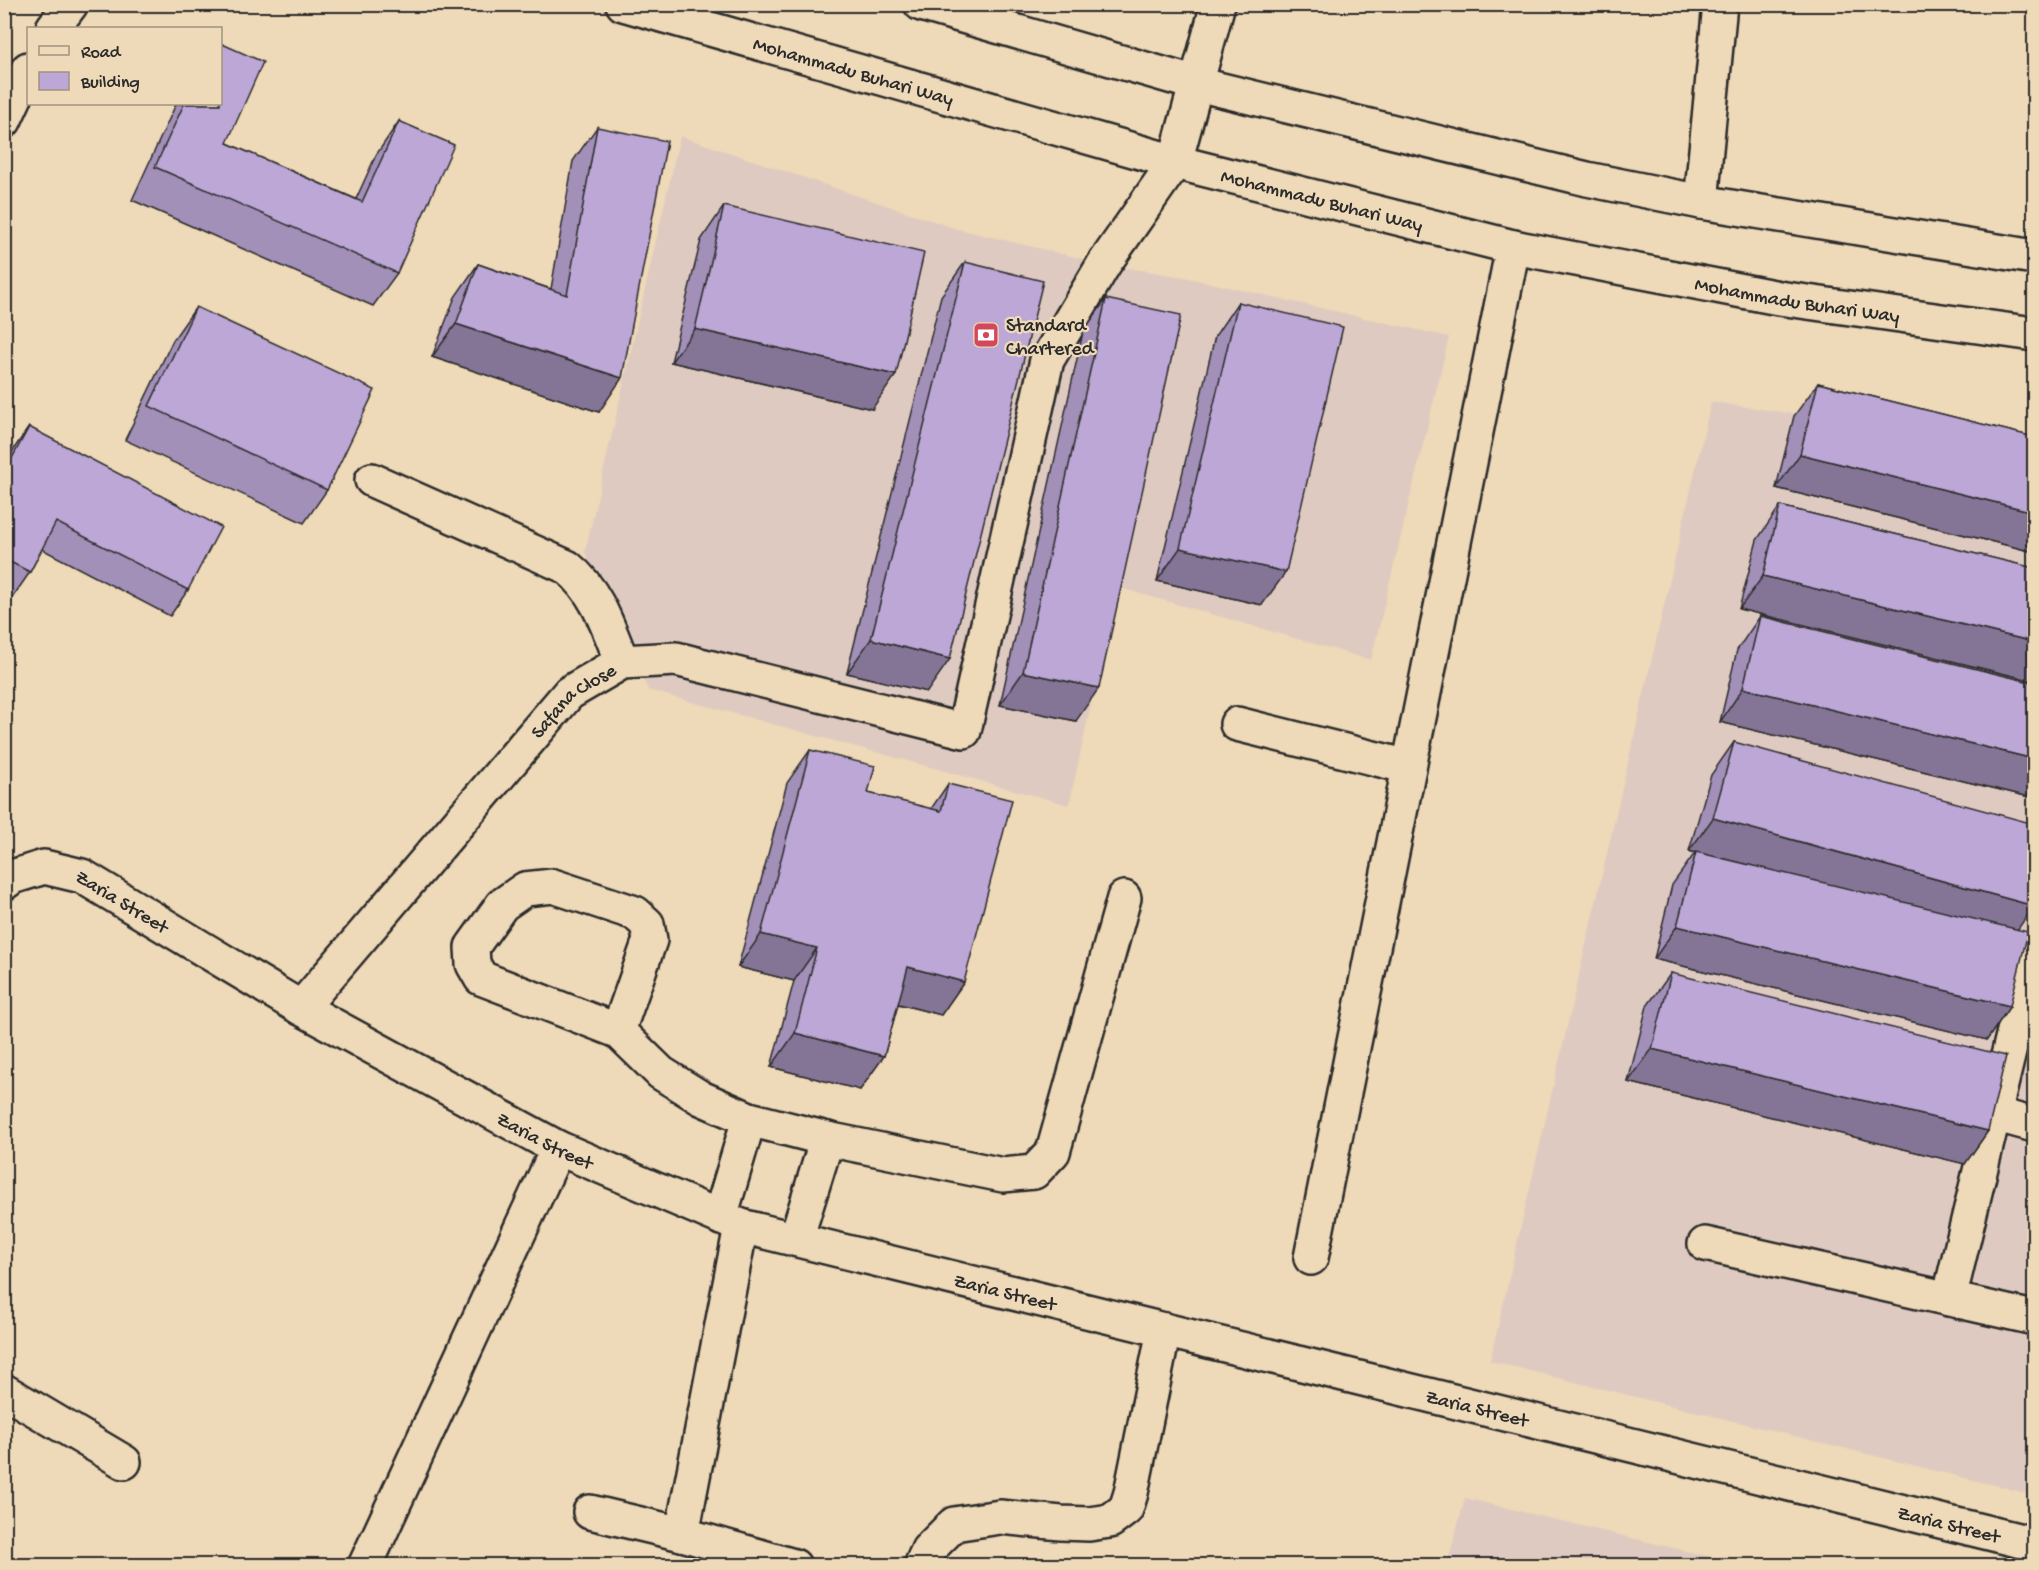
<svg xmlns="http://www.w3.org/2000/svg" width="2039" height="1570" viewBox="0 0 2039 1570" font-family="'Gochi Hand',sans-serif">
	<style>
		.built { fill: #dfcac1 }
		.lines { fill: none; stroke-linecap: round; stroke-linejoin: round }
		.minor-casing { stroke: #2b2b2b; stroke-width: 38 }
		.major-casing { stroke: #2b2b2b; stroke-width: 38 }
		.minor { stroke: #eed9b8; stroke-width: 33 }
		.major { stroke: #eed9b8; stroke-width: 33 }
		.wall { fill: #a290b8; stroke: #2b2b2b; stroke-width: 1.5 }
		.shaded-wall { fill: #847596; stroke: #2b2b2b; stroke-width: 1.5 }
		.building { fill: #bca7d6; stroke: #2b2b2b; stroke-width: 1.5 }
		.labels { text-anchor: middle; stroke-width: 4.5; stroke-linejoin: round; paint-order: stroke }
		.street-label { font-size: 20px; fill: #2b2b2b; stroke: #eed9b8 }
		.poi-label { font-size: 20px; fill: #2b2b2b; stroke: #eed9b8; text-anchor: start }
	</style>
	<rect width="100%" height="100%" fill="#eed9b8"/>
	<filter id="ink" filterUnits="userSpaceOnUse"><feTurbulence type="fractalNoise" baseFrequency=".0167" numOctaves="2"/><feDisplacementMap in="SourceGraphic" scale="12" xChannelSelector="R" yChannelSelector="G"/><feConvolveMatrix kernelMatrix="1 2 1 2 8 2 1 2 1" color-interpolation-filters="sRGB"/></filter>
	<g filter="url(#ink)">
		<!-- built -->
		<path class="built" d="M680 136 954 228 1104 264 1184 277 1449 337 1371 660 1117 587 1069 805 648 690 585 552Z
			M1711 402 2034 448V1495L1490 1361Z
			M1465 1498 1744 1565H1447Z"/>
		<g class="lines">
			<!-- minor casing -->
			<g class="minor-casing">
				<g id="minor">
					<path d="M1701 202 1720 4"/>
					<path d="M372 480 567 567C597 591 608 627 622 662"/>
					<path d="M1237 724 1409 767"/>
					<path id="s1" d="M4 883 12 877 44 867 82 876 301 1008 558 1148 741 1226 2034 1544"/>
					<path id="s2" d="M301 1008 569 693 622 662 676 659 964 731 1047 360 1104 264 1175 162 1218 4"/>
					<path d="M618 1031 650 940 647 924 635 913 553 886 525 889 502 905 472 947 473 964 481 978 618 1031 661 1073 701 1098 749 1119 827 1139 1003 1175 1034 1172 1053 1152 1124 898"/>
					<path d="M1994 1114 2034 1125"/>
					<path d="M720 1217 749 1119"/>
					<path d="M796 1239 827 1139"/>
					<path d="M1705 1244 2034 1318"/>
					<path d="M1311 1258 1513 247"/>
					<path d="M1949 1299 2034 949"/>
					<path d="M4 1391 124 1462"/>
					<path d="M590 1512 682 1534 794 1566"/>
					<path d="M682 1534 741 1226"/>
					<path d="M365 1566 558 1148"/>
					<path d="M921 1566 928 1550 954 1524 1000 1517 1061 1523 1089 1524 1110 1521 1126 1509 1131 1493 1164 1330"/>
				</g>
			</g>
			<!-- major casing -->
			<g class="major-casing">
				<g id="major">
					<path id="s3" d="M623 4 1175 162 1513 247 1779 298 2034 334"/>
					<path d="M921 4 1197 84 1587 179 1701 202 2034 257"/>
					<path d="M53 28 71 4"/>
					<path d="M4 121 28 69"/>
				</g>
			</g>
			<!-- minor -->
			<use href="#minor" class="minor"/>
			<!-- major -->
			<use href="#major" class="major"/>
		</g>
		<!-- wall -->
		<path class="wall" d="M176 104H220L227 143 356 199 376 155 399 121 397 273 373 306 132 200Z
			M597 127 599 412 432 357 455 297 478 264 551 289 573 161Z
			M724 206 872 409 671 362 701 240Z
			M965 262 927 692 847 673 941 296Z
			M1106 299 1076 721 1000 705 1083 332Z
			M1238 302 1262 605 1157 581 1215 336Z
			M196 307 327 490 304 523 125 440 173 340Z
			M1818 383 2034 437V552L1776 488 1794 416Z
			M29 427 188 590 170 616 42 549 30 572 12 598 4 594V465L11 453Z
			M1780 506 2034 568V681L1739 609 1757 540Z
			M1760 616 2034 683V798L1720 722 1737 650Z
			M1734 742 2018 929 2010 1006 1987 1040 1654 959 1672 885 1695 853 1689 851 1711 775Z
			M810 750 868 793 931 809 948 784 964 982 941 1015 898 1004 884 1056 860 1090 771 1067 794 981 738 967 787 783Z
			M1671 973 1988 1131 1965 1164 1628 1082 1647 1006Z"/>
		<!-- shaded-wall -->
		<path class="shaded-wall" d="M456 324 622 378 599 412 432 357Z
			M695 329 896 375 872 409 671 362Z
			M1800 454 2034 512V552L1776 488Z
			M1180 548 1286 572 1262 605 1157 581Z
			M1763 576 2034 642V681L1739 609Z
			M871 639 950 659 927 692 847 673Z
			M1023 672 1099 688 1076 721 1000 705Z
			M1743 688 2034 759V798L1720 722Z
			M1713 818 2034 906 2011 939 1689 851Z
			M1677 926 2010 1006 1987 1040 1654 959Z
			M761 934 817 948 794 981 738 967Z
			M908 967 964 982 941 1015 884 1000Z
			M795 1033 884 1056 860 1090 771 1067Z
			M1652 1049 1988 1131 1965 1164 1628 1082Z"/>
		<!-- building -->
		<path class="building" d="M220 43 263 62 227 143 362 202 399 121 454 145 397 273 155 167 184 104H220Z
			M597 127 667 141 622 378 456 324 478 264 567 295Z
			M724 206 924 253 896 375 695 329Z
			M965 262 1043 281 950 659 871 639Z
			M1106 299 1181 315 1099 688 1023 672Z
			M1238 302 1343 327 1286 572 1180 548Z
			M196 307 375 390 327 490 149 406Z
			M1818 383 2034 437V512L1800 454Z
			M29 427 221 527 188 590 56 522 30 572 4 559V473Z
			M1780 506 2034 568V642L1763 576Z
			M1760 616 2034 683V759L1743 688Z
			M1734 742 2034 824V906L1713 818Z
			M810 750 875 766 868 793 941 811 948 784 1012 800 964 982 908 967 884 1056 795 1033 817 948 761 934Z
			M1696 852 2028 932 2010 1006 1677 926Z
			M1671 973 2006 1056 1988 1131 1652 1049Z"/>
	</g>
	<!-- icons -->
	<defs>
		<g id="bank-square" transform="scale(1.35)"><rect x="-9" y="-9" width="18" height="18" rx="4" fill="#d1495b" stroke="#eed9b8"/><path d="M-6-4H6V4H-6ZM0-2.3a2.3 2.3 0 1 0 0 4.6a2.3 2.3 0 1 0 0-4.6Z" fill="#fff"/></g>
	</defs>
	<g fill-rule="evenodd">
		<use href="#bank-square" x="986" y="335"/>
	</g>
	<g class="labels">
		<!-- street labels -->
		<g class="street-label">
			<text dy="7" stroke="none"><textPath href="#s3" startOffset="240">Mohammadu Buhari Way</textPath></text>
			<text dy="7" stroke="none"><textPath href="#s3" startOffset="726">Mohammadu Buhari Way</textPath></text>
			<text dy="7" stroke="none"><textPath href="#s3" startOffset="1212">Mohammadu Buhari Way</textPath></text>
			<text dy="7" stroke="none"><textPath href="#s2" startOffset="412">Safana Close</textPath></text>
			<text dy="7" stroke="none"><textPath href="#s1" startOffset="130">Zaria Street</textPath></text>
			<text dy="7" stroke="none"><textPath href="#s1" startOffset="616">Zaria Street</textPath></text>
			<text dy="7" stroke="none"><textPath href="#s1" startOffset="1102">Zaria Street</textPath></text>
			<text dy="7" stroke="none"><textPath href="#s1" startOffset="1588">Zaria Street</textPath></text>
			<text dy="7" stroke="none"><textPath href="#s1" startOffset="2074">Zaria Street</textPath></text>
		</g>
		<!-- poi labels -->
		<g class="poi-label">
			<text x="1006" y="331">Standard<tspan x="1006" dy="23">Chartered</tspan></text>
		</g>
	</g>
	<!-- margin -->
	<rect width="2039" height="1570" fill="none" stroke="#eed9b8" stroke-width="24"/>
	<rect x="12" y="12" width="2015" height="1546" fill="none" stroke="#2b2b2b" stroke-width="2" filter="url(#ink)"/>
	<!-- legend -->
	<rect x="27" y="27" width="195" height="78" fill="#eed9b8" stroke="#a09380" stroke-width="1.5"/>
	<rect x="39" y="46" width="30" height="9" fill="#eed9b8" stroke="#a09380" stroke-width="1.5"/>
	<text x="81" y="57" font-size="18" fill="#2b2b2b">Road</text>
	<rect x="39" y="72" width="30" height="18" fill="#bca7d6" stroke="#a09380" stroke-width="1.5"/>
	<text x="81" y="87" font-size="18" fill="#2b2b2b">Building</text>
</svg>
